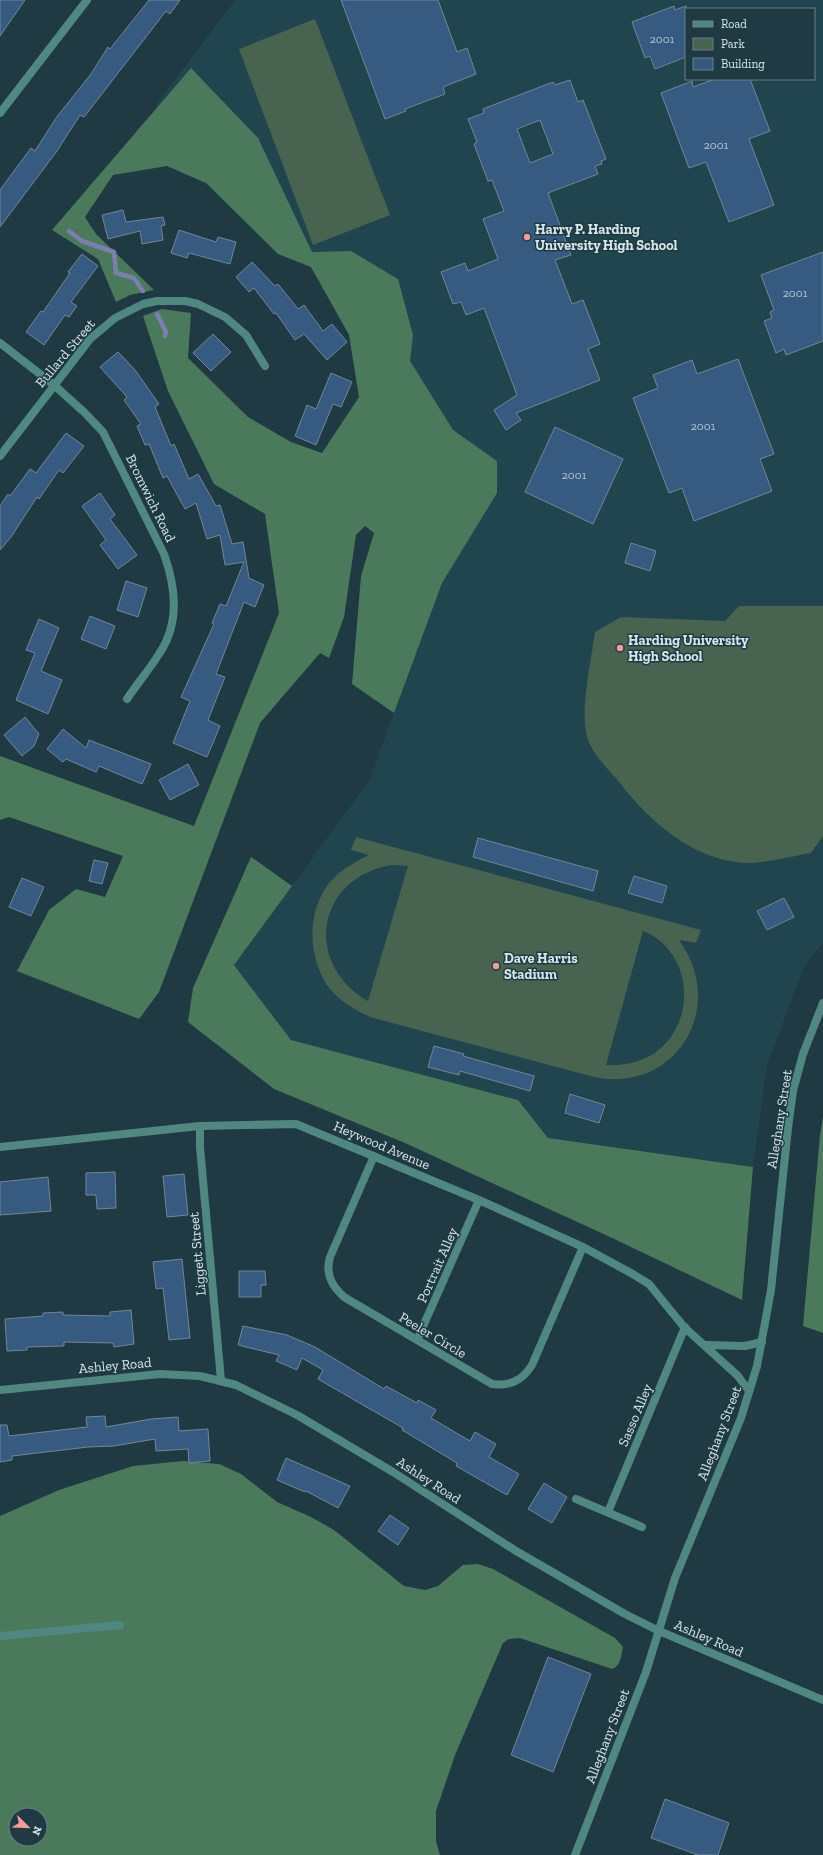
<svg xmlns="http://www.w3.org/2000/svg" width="823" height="1855" viewBox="0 0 823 1855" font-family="'Zilla Slab',serif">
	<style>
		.built { fill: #20454f; fill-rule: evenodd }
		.green { fill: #486350; fill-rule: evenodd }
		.forest { fill: #4a7a5b; fill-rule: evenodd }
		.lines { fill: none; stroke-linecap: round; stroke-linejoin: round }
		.stream { stroke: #7c7eae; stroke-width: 4.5 }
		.building { fill: #375b80; stroke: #748699; fill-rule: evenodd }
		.minor { stroke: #508881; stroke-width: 8 }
		.tertiary { stroke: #508881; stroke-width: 8 }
		.poi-dot { fill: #f59b9d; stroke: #1f3a42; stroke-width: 1.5 }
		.labels { text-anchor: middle; stroke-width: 3; stroke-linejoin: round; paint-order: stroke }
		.number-label { font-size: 12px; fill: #afc3d0 }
		.poi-label { font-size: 14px; font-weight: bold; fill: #d7e6eb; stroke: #1f3a42; text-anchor: start }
		.street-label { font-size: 14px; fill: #d7e6eb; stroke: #1f3a42 }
	</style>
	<rect width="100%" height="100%" fill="#1f3a42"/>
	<!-- built -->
	<path class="built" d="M235 0H823V943L804 967 767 1065 753 1167 548 1138 518 1100 291 1040 234 965 369 781 473 498 394 353 156 105ZM686 9H814V79H686Z"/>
	<!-- green -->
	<path class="green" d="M315 19 390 215 313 245 239 49Z
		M739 606H823V836L811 853C792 856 771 862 751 863 696 863 651 823 619 782 607 768 589 751 586 732 581 702 591 663 595 632L621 617 725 621Z
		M356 837 701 930 696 943 679 940C728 1007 676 1094 594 1077L370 1017C355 1010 341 1002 330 989 307 959 306 909 331 881 342 869 355 862 369 855L351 850ZM391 865 408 866 368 1001C303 964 316 878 391 865ZM643 931C654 935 664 943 671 953 694 984 686 1033 653 1054 638 1063 623 1066 606 1065Z"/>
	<!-- forest -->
	<path class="forest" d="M191 68 258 138 312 252 351 251 398 279 413 335 410 361 453 430 497 461V493L442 583 394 713 352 684 361 576 374 533 365 526 356 535 344 617 329 658 320 653 260 723 159 992 139 1019 17 971 49 910 76 889 105 897 123 856 9 817 0 820V756L194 826 279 613 265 514 214 484 168 391 143 316 162 309 191 313 188 358 248 417 291 442 322 453 359 397 349 335 311 267 278 254 206 183 167 166 113 175 85 217 96 234 154 290 130 295 116 302 98 259 52 230Z
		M251 857 292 886 234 965 291 1040 518 1100 548 1138 753 1167 742 1300 610 1237 405 1143 274 1089 188 1022 193 988Z
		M823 1117V1333L803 1326 820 1135Z
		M183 1461 219 1464 241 1474 277 1502 311 1517 334 1530 404 1586 425 1590 438 1586 463 1565 478 1564 493 1569 615 1638 623 1647C621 1656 621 1666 612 1669L520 1638 509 1639 503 1643 455 1755 436 1811V1841L440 1855H0V1516L59 1490 133 1466ZM16 1815H40V1839H16Z"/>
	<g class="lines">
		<!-- stream -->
		<path class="stream" d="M69 231 82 241 114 252 116 273 134 278 143 291
			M157 314 166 332 165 336"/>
	</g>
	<!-- building -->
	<path class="building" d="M0 0H25L0 36Z
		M149 0H180L170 14 166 11 84 117 80 115 57 151 0 227V190L31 148 35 151 56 118 91 74 108 47 110 49Z
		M341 0H438L457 52 467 48 476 74 443 87 445 94 405 109 406 111 385 119Z
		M674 6 675 10 686 6V57L655 69 650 56 645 58 632 22Z
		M715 79H750L770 131 749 139 774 205 729 222 706 162 689 168 661 93 692 81 693 87Z
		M570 80 578 102 583 100 606 159 601 161 602 164 595 166 598 174 548 193 571 255 555 260 572 304 583 300 595 331 600 344 588 349 600 380 516 413 521 420 506 430 494 410 517 395 484 308 466 315 461 302 453 304 441 272 465 263 468 271 498 259 483 219 504 211 492 180 488 181 474 144 477 142 468 119 484 113 483 109 553 82 555 85ZM540 120 553 154 530 163 517 129Z
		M123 210 126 222 163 217 165 225 161 226 163 240 142 244 140 231 108 239 102 215Z
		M179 230 216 242 218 237 236 242 230 264 189 253 187 258 171 253Z
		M823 252V341L786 355 784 349 776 353 764 321 772 318 770 312 774 310 761 275Z
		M82 254 98 266 71 302 77 306 69 317 65 315 44 345 26 332 41 311 43 312 70 273 68 272Z
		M252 262 275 286 278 284 298 309 304 305 323 331 332 324 347 342 327 360 304 334 295 340 276 313 274 314 254 288 249 292 236 277Z
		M213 334 231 352 211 371 193 353Z
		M118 352 135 370 159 404 155 407 171 446 174 444 189 479 198 474 216 506 220 505 232 544 243 542 249 578 264 585 255 607 244 602 216 674 225 677 208 720 220 726 207 757 173 743 190 701 181 697 214 624 212 623 220 604 226 606 244 562 225 565 220 535 207 539 196 503 185 509 167 476 163 478 149 444 145 445 137 426 141 424 124 400 127 397 100 367Z
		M738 359 774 454 760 459 772 491 694 521 682 488 669 493 633 398 658 388 653 375 692 360 697 374Z
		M331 373 352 382 341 407 333 404 316 445 295 436 307 405 316 409Z
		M555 427 623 459 593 524 525 492Z
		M66 433 84 446 63 473 59 470 39 499 37 497 11 537 0 550V506L8 494 10 496 30 469 36 473Z
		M100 493 115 515 110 519 137 555 118 569 100 545 106 540 82 506Z
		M631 543 656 551 650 571 625 563Z
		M126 581 147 588 138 617 117 610Z
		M90 616 115 626 106 649 81 639Z
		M39 619 59 628 41 671 62 680 48 714 16 700 35 653 26 650Z
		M25 717 39 734 34 746 22 756 4 735Z
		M63 729 86 748 89 740 151 764 142 784 99 766 96 772 66 759 63 762 47 749Z
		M188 764 199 785 170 800 159 780Z
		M478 838 598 871 593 891 473 857Z
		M94 860 108 863 102 884 89 881Z
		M634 876 667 886 662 903 628 893Z
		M22 878 44 887 31 916 9 907Z
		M784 898 794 917 767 930 757 911Z
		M434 1046 464 1054 463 1056 534 1076 530 1091 460 1071 459 1075 428 1067Z
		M570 1094 605 1105 599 1123 565 1113Z
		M115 1172 116 1208 97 1209 96 1195H86V1173Z
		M184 1174 188 1215 167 1217 163 1176Z
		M48 1177 51 1211 0 1215V1182Z
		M182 1259 190 1338 169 1340 163 1288 156 1289 153 1262Z
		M239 1271H265L266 1285H261V1297H239Z
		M131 1310 134 1344 114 1347 113 1343 64 1342V1346L27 1347V1350L7 1351 5 1319 43 1316V1313L63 1312V1315L110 1316V1312Z
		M243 1326 287 1335 315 1347 384 1389 386 1386 417 1403 418 1400 436 1410 431 1418 470 1441 475 1432 496 1444 489 1457 519 1474 507 1495 456 1466 457 1463 402 1430 403 1428 318 1379 323 1370 302 1358 297 1370 276 1361 279 1355 238 1345Z
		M105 1416 106 1427 151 1419 178 1417 179 1431 208 1429 210 1461 189 1463 188 1449 156 1451 155 1439 114 1446 88 1447 12 1456V1460L0 1462V1425H7L9 1436 87 1427 86 1417Z
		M286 1458 350 1486 338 1508 306 1491 305 1492 277 1480Z
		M544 1483 567 1497 552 1523 528 1509Z
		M390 1515 409 1528 398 1545 378 1531Z
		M548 1657 591 1674 553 1772 511 1755Z
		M665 1799 729 1823 718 1855H698L651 1838Z"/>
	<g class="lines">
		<!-- minor -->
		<path class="minor" d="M0 113 87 0
			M0 343 54 385 85 413 103 432 164 554C176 588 180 623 159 654 149 670 137 684 127 699
			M0 456 90 339 115 318 143 304 157 301H185L198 304 225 317 246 335 265 366
			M200 1126V1147L221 1380
			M0 1147 200 1126 296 1124 479 1200 583 1247 631 1273 649 1284 684 1327 738 1376 749 1391
			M374 1156 330 1257C325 1274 332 1286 344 1297L492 1384C510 1386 522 1381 532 1365L583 1247
			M417 1340 479 1200
			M706 1345 745 1346 762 1342
			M576 1499 642 1527
			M608 1512 685 1327
			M0 1636 120 1625"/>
		<!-- tertiary -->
		<path class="tertiary" d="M0 1390 160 1374 200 1376 236 1385 297 1415 393 1472 516 1551 625 1614 659 1631 823 1700
			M575 1855 646 1672 675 1578 741 1418 757 1366 771 1290 788 1128 793 1091 803 1054 823 1003"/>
	</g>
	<!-- markers -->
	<g class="poi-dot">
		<circle cx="527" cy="237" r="4"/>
		<circle cx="620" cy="648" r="4"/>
		<circle cx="496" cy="966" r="4"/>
	</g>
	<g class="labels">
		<!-- number labels -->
		<g class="number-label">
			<text x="662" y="43">2001</text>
			<text x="716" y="149">2001</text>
			<text x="795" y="297">2001</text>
			<text x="703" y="430">2001</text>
			<text x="574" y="479">2001</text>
		</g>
		<!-- poi labels -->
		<g class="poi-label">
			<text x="535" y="234">Harry P. Harding<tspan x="535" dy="16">University High School</tspan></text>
			<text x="628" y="645">Harding University<tspan x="628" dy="16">High School</tspan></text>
			<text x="504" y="963">Dave Harris<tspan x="504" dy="16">Stadium</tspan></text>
		</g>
		<!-- street labels -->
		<g class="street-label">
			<text transform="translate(65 353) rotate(-50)" y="5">Bullard Street</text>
			<text transform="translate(151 498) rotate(64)" y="5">Bromwich Road</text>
			<text transform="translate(779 1119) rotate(-81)" y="5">Alleghany Street</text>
			<text transform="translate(382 1145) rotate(23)" y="5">Heywood Avenue</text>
			<text transform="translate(197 1254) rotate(-95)" y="5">Liggett Street</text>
			<text transform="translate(437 1265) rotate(-66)" y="5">Portrait Alley</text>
			<text transform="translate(433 1335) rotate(31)" y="5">Peeler Circle</text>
			<text transform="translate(115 1365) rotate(-5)" y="5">Ashley Road</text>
			<text transform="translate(635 1415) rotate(-67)" y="5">Sasso Alley</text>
			<text transform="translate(719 1433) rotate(-69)" y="5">Alleghany Street</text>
			<text transform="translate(429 1480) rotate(33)" y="5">Ashley Road</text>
			<text transform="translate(709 1638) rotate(23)" y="5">Ashley Road</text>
			<text transform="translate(607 1736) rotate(-69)" y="5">Alleghany Street</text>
		</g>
	</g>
	<!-- legend -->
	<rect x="685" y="8" width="130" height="72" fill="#1f3a42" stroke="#697f86"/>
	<rect x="693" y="21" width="20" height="6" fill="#508881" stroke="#697f86"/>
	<text x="721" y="28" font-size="12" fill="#d7e6eb">Road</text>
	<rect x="693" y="38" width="20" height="12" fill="#486350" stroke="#697f86"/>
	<text x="721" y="48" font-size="12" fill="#d7e6eb">Park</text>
	<rect x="693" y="58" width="20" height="12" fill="#375b80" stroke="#697f86"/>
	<text x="721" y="68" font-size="12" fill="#d7e6eb">Building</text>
	<!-- north arrow -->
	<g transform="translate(28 1827) rotate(113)"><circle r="19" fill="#1f3a42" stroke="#697f86"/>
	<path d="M0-3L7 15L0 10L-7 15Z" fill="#f59b9d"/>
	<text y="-6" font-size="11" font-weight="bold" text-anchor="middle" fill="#d7e6eb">N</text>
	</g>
</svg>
